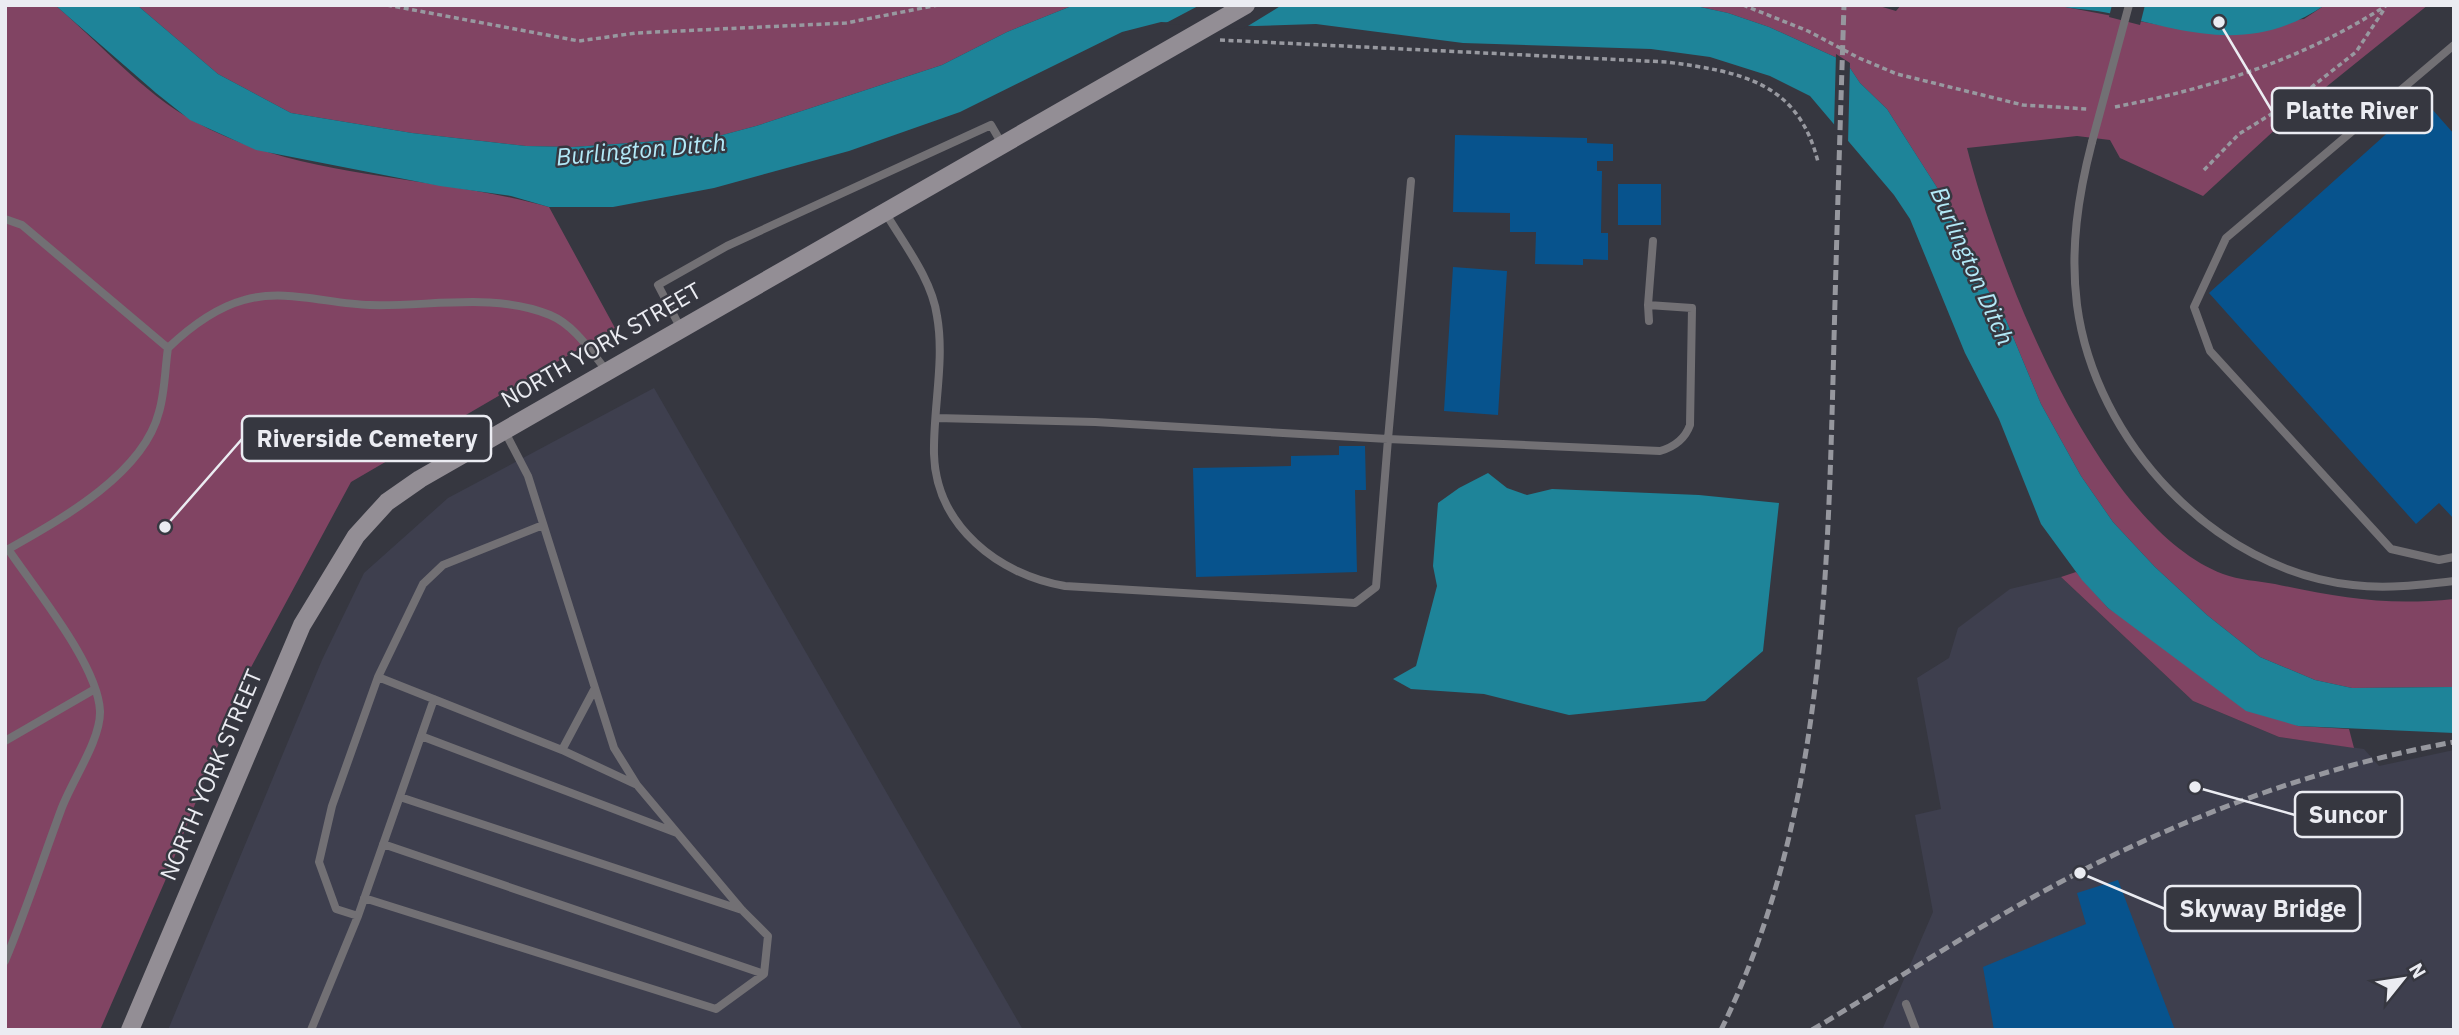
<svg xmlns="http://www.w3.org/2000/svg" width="2459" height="1035" viewBox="0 0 2459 1035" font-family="'IBM Plex Sans',sans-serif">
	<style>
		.built { fill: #3e3f4e }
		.green { fill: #814463 }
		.water { fill: #1e8499 }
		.pier { fill: #363740 }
		.building { fill: #07538d }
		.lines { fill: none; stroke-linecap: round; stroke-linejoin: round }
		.path { stroke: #9899a0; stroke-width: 3.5; stroke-dasharray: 5 3.5; stroke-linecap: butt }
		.service { stroke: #727074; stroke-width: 8 }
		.secondary { stroke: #938e95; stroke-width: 18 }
		.rail { stroke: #96979e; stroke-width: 5; stroke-dasharray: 10 5; stroke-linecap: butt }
		.service-bridge { stroke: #727074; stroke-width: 8 }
		.labels { text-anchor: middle; stroke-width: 5; stroke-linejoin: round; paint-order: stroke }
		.street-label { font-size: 23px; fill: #ebecf2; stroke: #363740 }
		.water-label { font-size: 24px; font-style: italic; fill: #b3e9f7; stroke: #363740 }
		.leader { fill: none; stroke: #ebecf2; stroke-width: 2.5 }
		.callout-dot { fill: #ebecf2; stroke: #363740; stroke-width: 2.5 }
		.callout { fill: #363740; stroke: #ebecf2; stroke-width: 2.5 }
		.callout-label { font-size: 24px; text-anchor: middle; font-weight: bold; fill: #ebecf2 }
	</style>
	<rect width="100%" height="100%" fill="#363740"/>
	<!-- built -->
	<path class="built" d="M654 388 1023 1030H168L322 660 364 573 448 498Z
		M2061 577 2193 701 2279 737 2364 749 2379 766 2454 750V1030H1882L1933 912 1915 815 1941 809 1917 678 1949 658 1958 628 2010 589Z"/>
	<!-- green -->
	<path class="green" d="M5 5H55C100 43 143 93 194 121 301 181 432 174 549 207L615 328 351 482 242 684 165 881 100 1030H5Z
		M137 5H1074L1007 32 942 65 756 126 715 137 573 147 526 146 412 133 291 113 218 74Z
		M1691 5H1876L1896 11 1901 5H2055L2186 30 2304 19 2325 5H2428L2290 116 2203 196 2120 158 2110 140 2077 136 1967 148C1998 269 2097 526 2223 574 2239 580 2258 581 2275 584 2340 598 2387 606 2454 599V687L2352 688 2315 680 2260 657 2207 615 2155 567 2113 522 2081 476 2041 404 2006 320 1986 287 1945 200 1887 109 1860 83 1846 62 1769 27 1728 13Z
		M2076 572 2108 608 2298 726 2349 729 2354 748 2279 737 2193 701 2061 577Z"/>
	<!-- water -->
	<path class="water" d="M55 5H137L218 74 291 113 412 133 526 146 573 147 715 137 756 126 942 65 1007 32 1074 5H1691L1728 13 1769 27 1846 62 1860 83 1887 109 1945 200 1986 287 2006 320 2041 404 2081 476 2113 522 2155 567 2207 615 2260 657 2315 680 2352 688 2454 687V733L2298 726 2246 711 2108 608 2082 580 2041 524 1999 419 1965 353 1910 219 1894 195 1810 96 1770 76 1710 57 1651 49 1463 43 1316 24 1255 26 1161 22 1122 32 960 112 849 151 714 188 613 207H549L511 196 440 186 256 150 190 120 156 93Z
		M2055 5H2325C2252 54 2191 33 2113 14 2094 9 2074 10 2055 5Z
		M1488 473 1507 488 1527 495 1552 489 1699 495 1779 503 1763 651 1705 701 1569 715 1484 694 1411 689 1393 679 1416 666 1437 586 1433 566 1438 503 1459 488Z"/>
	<!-- pier -->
	<path class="pier" d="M1200 5H1282L1243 29 1164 24Z
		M2112 5H2145L2140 25 2109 17Z
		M1836 54 1850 63 1848 143 1834 127Z"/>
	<!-- building -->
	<path class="building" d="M2424 100 2454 134V519L2439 503 2416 524 2209 293Z
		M1455 135 1587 138V143L1613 144V161H1597V171H1602L1601 233H1608V260L1583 259V265L1535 264 1536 232H1510V213L1453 212Z
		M1618 184H1661V225H1618Z
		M1453 267 1507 271 1498 415 1444 411Z
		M1339 446H1365L1366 490H1355L1357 572 1196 577 1193 468 1291 466V456L1339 455Z
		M2118 880 2175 1030H1994L1983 967 2086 924 2077 893Z"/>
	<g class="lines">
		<!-- path -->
		<path class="path" d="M387 5 579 41 636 33 846 23 938 5
			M1743 5 1808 31 1859 58 1897 74 2023 105 2087 109
			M1220 40 1667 62C1740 72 1798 81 1818 162
			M2115 107C2212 88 2304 59 2387 5
			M2204 170 2239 134 2299 97 2356 52 2385 8"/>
		<!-- service -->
		<path class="service" d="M2454 45 2226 238 2194 307 2210 351 2391 549 2439 560 2454 557
			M2092 142C2078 196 2070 249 2077 305 2095 441 2214 570 2353 585 2386 589 2421 585 2454 581
			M1411 181 1388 439 1660 451C1674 447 1685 439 1690 425L1692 308 1648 305 1653 241
			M885 212C903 243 932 279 937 316 945 360 933 409 934 454 936 526 999 575 1065 586L1355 603 1376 587 1388 439 1095 422 936 418
			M5 219 22 225 168 348C165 368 165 392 159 412 143 475 58 521 5 551
			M1648 305 1649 321
			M680 327 658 285 727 246 991 125 1002 144
			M168 348C189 328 215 308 244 300 284 288 329 304 370 305 428 307 495 292 550 315 574 325 590 350 606 370
			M504 430 528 476 595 688 562 750 378 677 423 584 443 565 543 525
			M595 688 614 748 637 785
			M421 736 677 833
			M5 741 95 689
			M400 797 742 910
			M383 844 764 974
			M364 898 716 1009 764 974 768 936 742 910 637 785 562 750
			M358 916 336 909 319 862 332 806 378 677
			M5 961C26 911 42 861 61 810 71 782 101 740 100 711 98 665 35 589 8 549
			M1906 1004 1916 1030
			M311 1030 358 916 434 699"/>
		<!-- secondary -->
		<path class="secondary" d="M130 1030 302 625 356 536 387 502 420 479 1246 5"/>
		<!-- rail -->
		<path class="rail" d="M1721 1030C1820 828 1827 600 1833 380 1836 255 1840 130 1844 5
			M1812 1030C1918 967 2023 896 2135 845 2237 798 2344 762 2454 742"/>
		<!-- service-bridge -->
		<path class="service-bridge" d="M2092 142 2129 5"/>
	</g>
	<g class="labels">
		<!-- street labels -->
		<g class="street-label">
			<text transform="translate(601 345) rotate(-30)" y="8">NORTH YORK STREET</text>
			<text transform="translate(211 775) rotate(-67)" y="8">NORTH YORK STREET</text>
		</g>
		<!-- water labels -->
		<g class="water-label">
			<text transform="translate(641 150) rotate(-5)" y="8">Burlington Ditch</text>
			<text transform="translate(1972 266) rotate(66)" y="8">Burlington Ditch</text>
		</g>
	</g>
	<!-- callouts -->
	<path class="leader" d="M2219 22L2272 111M165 527L242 439M2195 787L2295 815M2080 873L2165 909"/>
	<g class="callout-dot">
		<circle cx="2219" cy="22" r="7"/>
		<circle cx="165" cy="527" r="7"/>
		<circle cx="2195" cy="787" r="7"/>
		<circle cx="2080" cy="873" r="7"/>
	</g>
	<g class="callout">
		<rect x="2272" y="88" width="160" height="45" rx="7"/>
		<rect x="242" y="416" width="249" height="45" rx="7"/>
		<rect x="2295" y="792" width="107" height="45" rx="7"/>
		<rect x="2165" y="886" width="195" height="45" rx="7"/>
	</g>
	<g class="callout-label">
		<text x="2352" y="119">Platte River</text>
		<text x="367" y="447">Riverside Cemetery</text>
		<text x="2348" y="823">Suncor</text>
		<text x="2263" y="917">Skyway Bridge</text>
	</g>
	<!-- border -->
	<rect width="2459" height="1035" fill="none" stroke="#ebecf2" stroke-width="14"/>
	<!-- north arrow -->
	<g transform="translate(2403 979) rotate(60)" stroke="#363740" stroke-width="5" paint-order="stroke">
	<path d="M0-5L12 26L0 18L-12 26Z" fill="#ebecf2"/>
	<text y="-10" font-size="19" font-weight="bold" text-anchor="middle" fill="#ebecf2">N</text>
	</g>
</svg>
